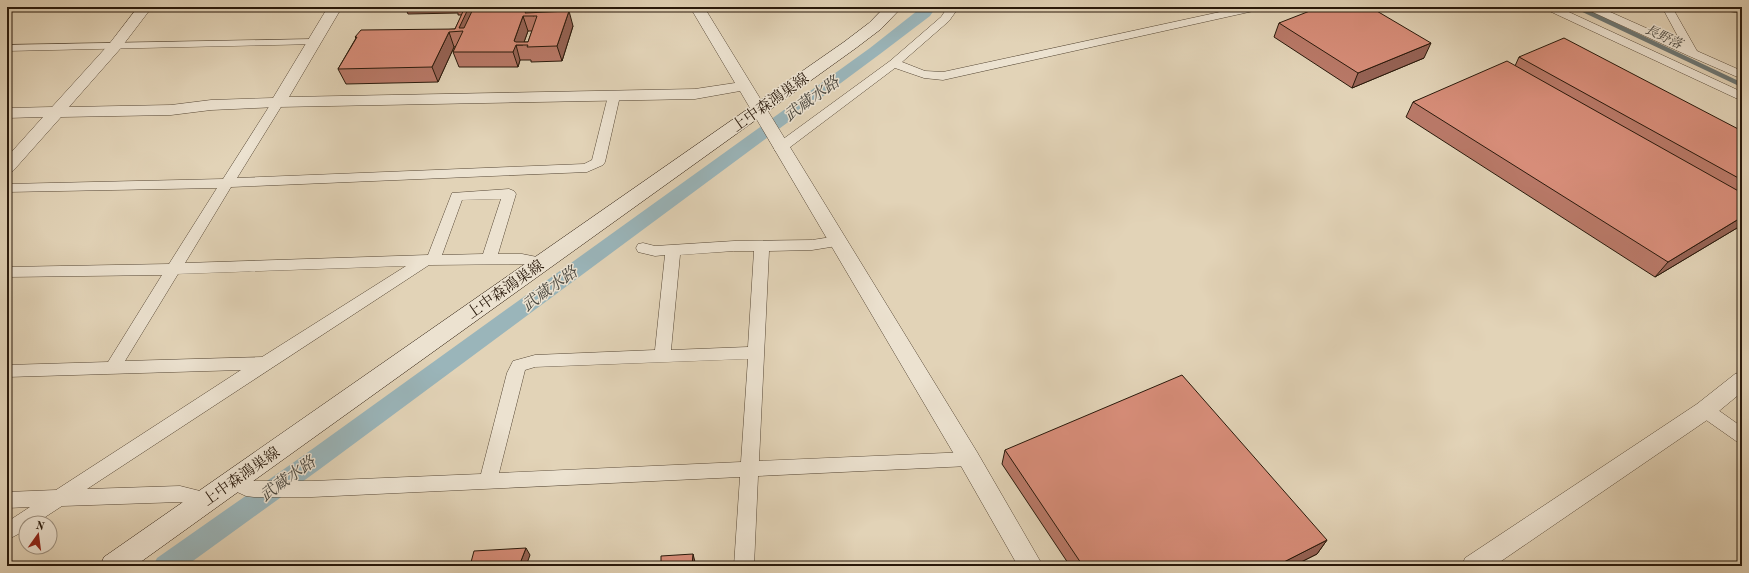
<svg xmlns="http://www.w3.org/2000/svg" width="1749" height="573" viewBox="0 0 1749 573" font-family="'Old Standard TT','Noto Serif JP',serif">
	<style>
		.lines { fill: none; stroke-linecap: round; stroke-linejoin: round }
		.stream { stroke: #6d7774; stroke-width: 4.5 }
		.canal { fill: #9ab5ba; fill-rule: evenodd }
		.minor-casing { stroke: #574836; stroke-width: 1 }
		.tertiary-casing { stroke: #574836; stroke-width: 1 }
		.secondary-casing { stroke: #29190b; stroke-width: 1 }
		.minor { fill: #ece2d0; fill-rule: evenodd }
		.tertiary { fill: #ece2d0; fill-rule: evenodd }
		.secondary { fill: #ece2d0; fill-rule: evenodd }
		.wall { fill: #b97968; stroke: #29190b; fill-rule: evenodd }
		.shaded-wall { fill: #966355; stroke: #29190b }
		.building { fill: #d78d79; stroke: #29190b; fill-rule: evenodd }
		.labels { text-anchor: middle; stroke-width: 3; stroke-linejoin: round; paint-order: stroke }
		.far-water-label { font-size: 13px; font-style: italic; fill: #4b4840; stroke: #ece2d0 }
		.street-label { font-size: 15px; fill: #29190b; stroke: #ece2d0 }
		.water-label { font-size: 16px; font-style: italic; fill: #4b4840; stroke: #ece2d0 }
	</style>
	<rect width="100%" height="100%" fill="#e2d3b7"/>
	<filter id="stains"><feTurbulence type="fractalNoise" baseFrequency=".005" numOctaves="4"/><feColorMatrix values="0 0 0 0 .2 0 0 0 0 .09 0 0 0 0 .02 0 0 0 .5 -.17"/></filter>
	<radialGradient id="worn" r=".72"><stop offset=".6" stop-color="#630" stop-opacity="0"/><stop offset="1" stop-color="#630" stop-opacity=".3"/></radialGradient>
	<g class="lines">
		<!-- stream -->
		<path class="stream" d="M1577 7 1742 85"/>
		<!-- canal -->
		<path class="canal" d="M922 7H936L930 16 880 54 320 469 186 566H153L157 558 304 455 870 48Z"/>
		<!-- minor casing -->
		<g class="minor-casing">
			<path id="minor" d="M948 7H959L949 21 902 62 925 71 943 72 1243 7H1263L1258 10 943 80 924 78 895 68 785 151H775L774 148 775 145 890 61 941 17Z
				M1544 7H1558L1742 92V101L1545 9Z
				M1585 7H1599L1682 44 1662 7H1672L1697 51 1742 71V79L1689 56 1586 9Z
				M1714 7H1742V13L1719 10Z
				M313 39 317 40 319 42 317 44 7 51V45Z
				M614 92 618 93 620 96 605 162 603 165 587 172 231 187 185 263 428 255 452 193 509 189 514 191 516 194 498 254H522L547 259 549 263 547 267 542 268 522 264 429 265 87 489 180 486 212 494 215 500 212 506 206 508 180 502 62 506 36 523H26V530L7 540V522L30 507 7 508V492L56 490 241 370 7 377V365L108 362 162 275 7 277V267L169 264 217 188 7 192V184L223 179 272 102 274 99H282L284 102 237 178 584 164 592 160 608 96 610 93ZM501 199 483 254 442 255 462 200ZM406 266 262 357 125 361 178 274Z
				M838 236 843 237 845 241 843 245 812 250 769 251 759 461 969 452 975 454 978 459 975 464 969 466 758 476 754 566H734L740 477 312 497H254L246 496 226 487 223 482 226 477 232 474 254 481H312L481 474 507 373 513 361 535 355 655 350 665 255 655 256 638 252 636 248 638 244 643 243 655 246 734 241 812 240ZM734 251H754L748 347 671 350 680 255ZM748 359 741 462 499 473 525 370 535 367Z
				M1705 403 1711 405 1742 427V443L1736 441 1699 415 1697 410 1699 405Z"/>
		</g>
		<!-- tertiary casing -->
		<g class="tertiary-casing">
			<path id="tertiary" d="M138 7H152L120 49 69 107 171 105 211 100 273 98 328 7H342L289 97 695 89 735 83 690 7H704L977 452 1043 566H1018L961 466 740 91 695 99 278 107 211 110 171 115 61 117 13 171 7 172V157L43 117 7 118V108L52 107 110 43Z
				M1742 372V392L1713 416 1494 566H1462L1465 558 1697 404 1735 374Z"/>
		</g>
		<!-- secondary casing -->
		<g class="secondary-casing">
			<path id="secondary" d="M885 7H902L881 29 856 48 135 566H100L104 557 844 42 869 23Z"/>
		</g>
		<!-- minor -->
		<use href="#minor" class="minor"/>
		<!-- tertiary -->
		<use href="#tertiary" class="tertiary"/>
		<!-- secondary -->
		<use href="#secondary" class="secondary"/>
	</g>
	<!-- wall -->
	<path class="wall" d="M405 7H537L535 13 573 26 562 61 531 62V60H520L518 67H459L453 52 456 46 454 47 438 82 346 84 338 69 356 38 355 37 455 29 462 15H458V13L408 14ZM528 31H532L528 42H524Z
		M1279 23 1424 58 1352 88 1274 37Z
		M1519 57 1742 131V225L1655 277 1406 117 1413 102 1515 66Z
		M1005 450 1327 540 1317 554 1293 566H1070L1002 464Z"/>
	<!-- shaded-wall -->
	<path class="shaded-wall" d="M466 7H478L463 31 459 28Z
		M528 7H537L534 16 525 13Z
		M569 11 573 26 562 61 557 46Z
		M523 16 528 31 523 45H516L520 60 518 67 513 52 514 41Z
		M449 32 454 47 438 82 432 67Z
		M1431 43 1424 58 1352 88 1358 73Z
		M1742 217V225L1655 277 1668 262Z
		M1327 540 1317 554 1293 566H1276Z
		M526 548 530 555 526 566H519Z
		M693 554 695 562V566H692Z"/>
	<!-- building -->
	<path class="building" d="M465 7H469L459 28H464L474 7H528L525 13 569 11 557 46 527 47 528 45H516L513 52H453L463 31 449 32 432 67 338 69 357 37H355L361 30 455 29ZM523 16H537L528 42H516L514 41Z
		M1320 7H1370L1431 43 1358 73 1279 23Z
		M1564 38 1742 131V180L1519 57Z
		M1507 61 1742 193V217L1668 262 1413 102Z
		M1182 375 1327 540 1276 566H1083L1005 450Z
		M526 548 519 566H470L474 551Z
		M693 554 692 566H661V556Z"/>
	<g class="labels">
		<!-- far-water labels -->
		<g class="far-water-label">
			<text transform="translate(1664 36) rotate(25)" y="5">長野落</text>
		</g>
		<!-- street labels -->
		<g class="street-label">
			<text transform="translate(770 102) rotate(-35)" y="5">上中森鴻巣線</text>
			<text transform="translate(505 289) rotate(-35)" y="5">上中森鴻巣線</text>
			<text transform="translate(241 476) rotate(-35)" y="5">上中森鴻巣線</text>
		</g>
		<!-- water labels -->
		<g class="water-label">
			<text transform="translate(811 98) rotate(-36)" y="6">武蔵水路</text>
			<text transform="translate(549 288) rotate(-36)" y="6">武蔵水路</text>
			<text transform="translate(287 478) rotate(-36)" y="6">武蔵水路</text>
		</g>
	</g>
	<!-- margin -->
	<rect width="1749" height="573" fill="none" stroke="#e2d3b7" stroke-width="24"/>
	<rect x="8" y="8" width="1733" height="557" fill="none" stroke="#29190b" stroke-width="2"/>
	<rect x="12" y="12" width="1725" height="549" fill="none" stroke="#29190b"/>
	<!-- north arrow -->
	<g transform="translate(38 535) rotate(14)"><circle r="19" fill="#ece2d0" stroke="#9e9281"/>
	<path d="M0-3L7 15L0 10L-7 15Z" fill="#8f2418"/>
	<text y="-6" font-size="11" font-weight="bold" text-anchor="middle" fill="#29190b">N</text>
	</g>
	<rect width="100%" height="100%" filter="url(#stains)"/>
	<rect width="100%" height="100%" fill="url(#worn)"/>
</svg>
